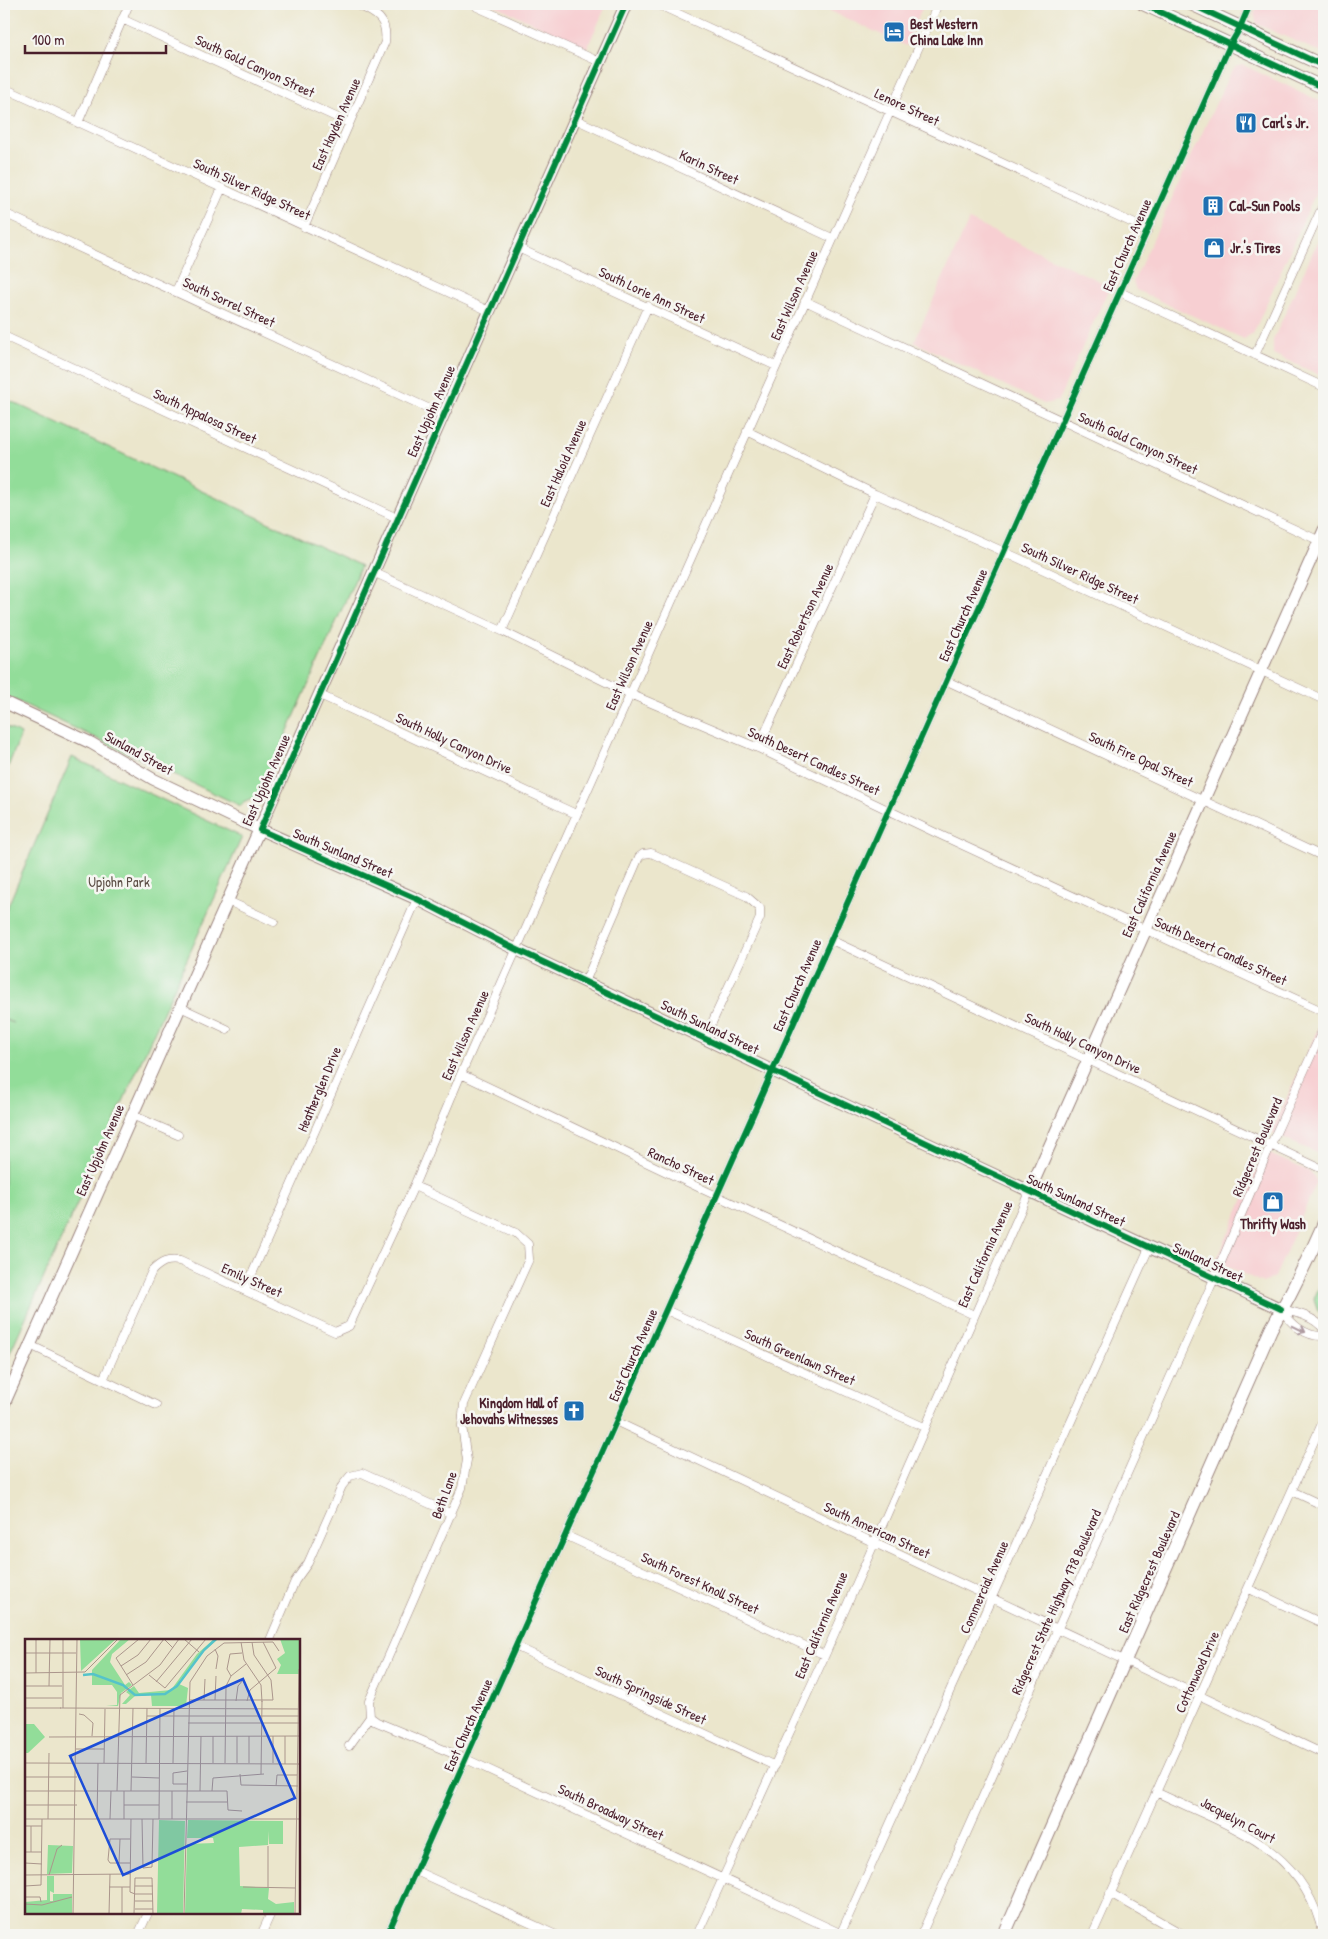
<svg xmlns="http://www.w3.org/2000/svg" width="1328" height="1939" viewBox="0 0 1328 1939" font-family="'Patrick Hand',sans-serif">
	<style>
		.built { fill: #f7cfd2 }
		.green { fill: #92dd99; stroke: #6e7e62 }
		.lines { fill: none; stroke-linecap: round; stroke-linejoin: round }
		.street-casing { stroke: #9a827c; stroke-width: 9 }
		.secondary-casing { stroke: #9a827c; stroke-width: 13 }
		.primary-casing { stroke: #9a827c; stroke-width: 14 }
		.street { stroke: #fff; stroke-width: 8 }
		.secondary { stroke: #fff; stroke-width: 11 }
		.primary { stroke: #fff; stroke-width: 12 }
		.cycleway-casing { stroke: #f6f6f2; stroke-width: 9 }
		.cycleway { stroke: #00873e; stroke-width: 6 }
		.oneway { stroke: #ae9aa0 }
		.labels { text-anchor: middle; stroke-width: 5; stroke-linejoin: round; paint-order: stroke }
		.poi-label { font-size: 14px; font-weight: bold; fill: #4a1f2b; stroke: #f6f6f2; text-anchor: start }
		.street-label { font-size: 14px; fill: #4a1f2b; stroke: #f6f6f2 }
		.park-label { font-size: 14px; fill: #5c4e46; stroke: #f6f6f2 }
		.inset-river { fill: none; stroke: #55c3ca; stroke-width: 2.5 }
		.inset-road { fill: none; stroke: #ab968c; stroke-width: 1 }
		.view { fill: #1d4ed8; fill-opacity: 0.15; stroke: #1d4ed8; stroke-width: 2.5 }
		.inset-edge { fill: none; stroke: #4a1f2b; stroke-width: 2.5 }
	</style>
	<rect width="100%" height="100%" fill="#f6f6f2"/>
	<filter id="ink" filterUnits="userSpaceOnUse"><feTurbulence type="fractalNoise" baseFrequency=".02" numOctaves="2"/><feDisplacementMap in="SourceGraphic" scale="10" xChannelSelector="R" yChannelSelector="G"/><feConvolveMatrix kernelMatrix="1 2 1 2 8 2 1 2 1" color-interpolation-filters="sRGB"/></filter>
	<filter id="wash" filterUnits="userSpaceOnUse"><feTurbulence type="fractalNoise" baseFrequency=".0096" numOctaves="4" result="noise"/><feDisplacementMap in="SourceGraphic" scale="20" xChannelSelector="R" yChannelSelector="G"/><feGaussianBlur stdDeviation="1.12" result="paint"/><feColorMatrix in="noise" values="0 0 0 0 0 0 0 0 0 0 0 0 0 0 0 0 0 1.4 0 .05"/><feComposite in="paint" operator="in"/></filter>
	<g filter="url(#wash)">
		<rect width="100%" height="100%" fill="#ebe6cc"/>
		<!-- built -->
		<path class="built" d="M492 4H607L587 48Z
			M815 4H924L906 46Z
			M1258 4H1324V54L1257 24 1254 14Z
			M1243 65 1324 103V174L1253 334 1244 339 1136 290 1133 282 1229 75 1235 67Z
			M969 220 1110 286 1058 401 1044 404 914 342Z
			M1324 227V377L1273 354V340Z
			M1320 1024 1324 1025V1151L1319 1154 1271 1133Z
			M1265 1152 1311 1172 1317 1182 1275 1277 1263 1283 1216 1261Z"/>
		<!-- green -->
		<path class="green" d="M4 398 361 566 259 796 243 803 241 806 4 695Z
			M4 726 21 734 4 777Z
			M72 757 242 837 4 1366V1020L13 1023 4 1019V915Z
			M1324 1276V1314L1318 1311 1314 1299Z"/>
	</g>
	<g filter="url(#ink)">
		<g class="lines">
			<!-- street casing -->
			<g class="street-casing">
				<path id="street" d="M657 4 1148 230
					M477 7 600 62
					M4 10 6 4
					M122 19 349 123
					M4 88 489 311
					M575 119 832 238
					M78 123 129 4
					M4 213 443 415
					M304 227 385 42C388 18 375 13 356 4
					M518 248 776 366
					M176 291 222 188
					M1120 292 1324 387
					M805 301 1322 542
					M4 336 397 518
					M1255 355 1324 203
					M747 431 875 494 1018 558 1324 700
					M373 572 502 631 630 694 758 748 934 832 1324 1012
					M502 631 648 306
					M947 681 1324 857
					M320 695 576 814
					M758 748 875 494
					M228 901 274 922
					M831 940 1324 1170
					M585 982 639 857 643 854 651 853 746 896 760 908V918L705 1038
					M180 1007 227 1029
					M461 1074 704 1190 974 1315
					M132 1115 178 1135
					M245 1290 417 899
					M1281 1309C1291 1324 1305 1337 1324 1336
					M1281 1309C1295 1312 1316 1317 1324 1330
					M681 1317 666 1310 924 1427
					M30 1345 156 1405
					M103 1380 152 1271C161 1262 167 1259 180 1261L335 1332 349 1326 414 1186 461 1074 938 4
					M617 1422 1324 1754
					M1292 1491 1324 1506
					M565 1535 825 1655
					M1249 1589 1324 1624
					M270 1640 295 1581 308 1563 342 1486 350 1476 362 1473 452 1514
					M517 1647 775 1766
					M370 1717 377 1722 466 1759 844 1935
					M349 1746 370 1717 369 1701 462 1488 467 1460 462 1426 464 1404 529 1259 528 1244 516 1233 414 1186 426 1191
					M1156 1792C1229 1827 1304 1846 1323 1935
					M416 1871 556 1935
					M1110 1893 1184 1935
					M138 1935 148 1913
					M261 1935 271 1913
					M387 1935 1230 45 1240 28 1250 4
					M697 1935 825 1655 1029 1192
					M840 1935 1149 1248
					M921 1935 1214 1279 1271 1144 1324 1027
					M1092 1935 1324 1419"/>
			</g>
			<!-- secondary casing -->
			<g class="secondary-casing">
				<path id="secondary" d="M4 702 91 743 153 779 243 822 417 899 507 945 773 1071 1281 1309
					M1029 1192 1324 530
					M4 1404 626 4"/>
			</g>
			<!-- primary casing -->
			<g class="primary-casing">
				<path id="primary" d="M1143 4 1324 88
					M1191 4 1324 66
					M1004 1935 1271 1329C1291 1294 1308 1260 1324 1223"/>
			</g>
			<!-- street -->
			<use href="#street" class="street"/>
			<!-- secondary -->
			<use href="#secondary" class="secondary"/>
			<!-- primary -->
			<use href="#primary" class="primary"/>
			<!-- cycleway casing -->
			<g class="cycleway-casing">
				<path id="cycleway" d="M626 4 260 830 417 899 507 945 773 1071 1281 1309
					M1143 4 1324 88
					M1191 4 1324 66
					M387 1935 1230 45 1240 28 1250 4"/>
			</g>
			<!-- cycleway -->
			<use href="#cycleway" class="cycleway"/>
		</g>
		<!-- one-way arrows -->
		<defs><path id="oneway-shaft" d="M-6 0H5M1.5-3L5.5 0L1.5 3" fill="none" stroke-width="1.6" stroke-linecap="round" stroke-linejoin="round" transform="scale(1.25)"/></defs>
		<use class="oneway" href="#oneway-shaft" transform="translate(1299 1329) rotate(26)"/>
	</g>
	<!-- icons -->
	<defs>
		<g id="hotel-square" transform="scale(1.125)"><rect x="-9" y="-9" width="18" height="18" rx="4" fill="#1f6fb2" stroke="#f6f6f2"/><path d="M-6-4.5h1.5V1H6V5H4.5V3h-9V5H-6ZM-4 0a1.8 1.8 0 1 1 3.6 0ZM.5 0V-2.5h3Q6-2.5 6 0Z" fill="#fff"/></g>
		<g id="restaurant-square" transform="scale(1.125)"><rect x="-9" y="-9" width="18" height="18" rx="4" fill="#1f6fb2" stroke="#f6f6f2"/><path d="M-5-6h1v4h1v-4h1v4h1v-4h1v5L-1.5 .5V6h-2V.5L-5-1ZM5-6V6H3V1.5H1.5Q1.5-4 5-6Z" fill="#fff"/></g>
		<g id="building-square" transform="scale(1.125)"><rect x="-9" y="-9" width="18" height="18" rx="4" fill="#1f6fb2" stroke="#f6f6f2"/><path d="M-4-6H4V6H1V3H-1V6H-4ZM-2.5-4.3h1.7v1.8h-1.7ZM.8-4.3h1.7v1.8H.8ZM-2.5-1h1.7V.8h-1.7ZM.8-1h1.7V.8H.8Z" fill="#fff"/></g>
		<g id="shop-square" transform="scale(1.125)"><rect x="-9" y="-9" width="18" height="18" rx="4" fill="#1f6fb2" stroke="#f6f6f2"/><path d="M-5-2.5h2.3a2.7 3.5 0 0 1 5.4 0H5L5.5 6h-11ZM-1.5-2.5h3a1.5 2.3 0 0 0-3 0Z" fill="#fff"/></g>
		<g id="church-square" transform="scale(1.125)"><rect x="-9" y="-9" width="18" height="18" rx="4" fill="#1f6fb2" stroke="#f6f6f2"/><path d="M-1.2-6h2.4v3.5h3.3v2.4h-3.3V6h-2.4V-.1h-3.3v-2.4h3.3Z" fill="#fff"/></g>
	</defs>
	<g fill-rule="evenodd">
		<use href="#hotel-square" x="894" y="32"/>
		<use href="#restaurant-square" x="1246" y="123"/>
		<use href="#building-square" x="1213" y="206"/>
		<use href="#shop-square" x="1214" y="248"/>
		<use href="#shop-square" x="1273" y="1202"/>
		<use href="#church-square" x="574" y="1411"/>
	</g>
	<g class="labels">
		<!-- poi labels -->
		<g class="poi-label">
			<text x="910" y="29">Best Western<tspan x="910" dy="16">China Lake Inn</tspan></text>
			<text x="1262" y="128">Carl's Jr.</text>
			<text x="1229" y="211">Cal-Sun Pools</text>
			<text x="1230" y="253">Jr.'s Tires</text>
			<text x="1273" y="1229" text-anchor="middle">Thrifty Wash</text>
			<text x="558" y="1408" text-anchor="end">Kingdom Hall of<tspan x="558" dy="16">Jehovahs Witnesses</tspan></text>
		</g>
		<!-- street labels -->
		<g class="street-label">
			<text transform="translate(255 66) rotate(25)" y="5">South Gold Canyon Street</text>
			<text transform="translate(907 107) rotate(25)" y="5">Lenore Street</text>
			<text transform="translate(336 124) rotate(-66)" y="5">East Hayden Avenue</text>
			<text transform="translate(709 167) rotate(25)" y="5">Karin Street</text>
			<text transform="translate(252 189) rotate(25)" y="5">South Silver Ridge Street</text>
			<text transform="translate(1127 245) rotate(-66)" y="5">East Church Avenue</text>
			<text transform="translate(652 295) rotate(25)" y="5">South Lorie Ann Street</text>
			<text transform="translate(794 295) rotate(-66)" y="5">East Wilson Avenue</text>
			<text transform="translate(229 302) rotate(25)" y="5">South Sorrel Street</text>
			<text transform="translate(431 411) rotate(-66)" y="5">East Upjohn Avenue</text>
			<text transform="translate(205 416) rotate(25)" y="5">South Appalosa Street</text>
			<text transform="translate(1138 443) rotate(25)" y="5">South Gold Canyon Street</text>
			<text transform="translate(563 463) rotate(-66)" y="5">East Haloid Avenue</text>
			<text transform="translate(1080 573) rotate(25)" y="5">South Silver Ridge Street</text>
			<text transform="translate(963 615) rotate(-66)" y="5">East Church Avenue</text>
			<text transform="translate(805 616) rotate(-65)" y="5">East Robertson Avenue</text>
			<text transform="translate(629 665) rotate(-66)" y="5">East Wilson Avenue</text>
			<text transform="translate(454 743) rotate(25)" y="5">South Holly Canyon Drive</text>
			<text transform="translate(139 753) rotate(29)" y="5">Sunland Street</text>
			<text transform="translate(1141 759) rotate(25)" y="5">South Fire Opal Street</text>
			<text transform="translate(814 761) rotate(25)" y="5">South Desert Candles Street</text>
			<text transform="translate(266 780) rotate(-66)" y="5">East Upjohn Avenue</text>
			<text transform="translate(343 853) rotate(23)" y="5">South Sunland Street</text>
			<text transform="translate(1149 884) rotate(-66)" y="5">East California Avenue</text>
			<text transform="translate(1221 951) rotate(25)" y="5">South Desert Candles Street</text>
			<text transform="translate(797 985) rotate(-66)" y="5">East Church Avenue</text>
			<text transform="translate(710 1027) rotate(26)" y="5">South Sunland Street</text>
			<text transform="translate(465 1035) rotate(-66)" y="5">East Wilson Avenue</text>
			<text transform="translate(1083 1043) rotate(25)" y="5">South Holly Canyon Drive</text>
			<text transform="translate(319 1089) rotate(-67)" y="5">Heatherglen Drive</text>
			<text transform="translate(1257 1147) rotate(-67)" y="5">Ridgecrest Boulevard</text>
			<text transform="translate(100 1150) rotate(-66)" y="5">East Upjohn Avenue</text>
			<text transform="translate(681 1166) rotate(25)" y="5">Rancho Street</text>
			<text transform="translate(1076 1200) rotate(25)" y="5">South Sunland Street</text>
			<text transform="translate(985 1254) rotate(-66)" y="5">East California Avenue</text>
			<text transform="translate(1208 1262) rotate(25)" y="5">Sunland Street</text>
			<text transform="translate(252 1280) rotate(24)" y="5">Emily Street</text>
			<text transform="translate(633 1355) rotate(-66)" y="5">East Church Avenue</text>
			<text transform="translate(800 1357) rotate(24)" y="5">South Greenlawn Street</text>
			<text transform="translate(444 1495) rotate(-70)" y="5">Beth Lane</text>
			<text transform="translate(877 1530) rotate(25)" y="5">South American Street</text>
			<text transform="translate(1149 1572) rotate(-66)" y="5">East Ridgecrest Boulevard</text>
			<text transform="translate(700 1583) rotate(25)" y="5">South Forest Knoll Street</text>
			<text transform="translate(984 1587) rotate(-66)" y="5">Commercial Avenue</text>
			<text transform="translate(1056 1602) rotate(-66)" y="5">Ridgecrest State Highway 178 Boulevard</text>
			<text transform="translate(821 1625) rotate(-67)" y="5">East California Avenue</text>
			<text transform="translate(1197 1672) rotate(-66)" y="5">Cottonwood Drive</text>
			<text transform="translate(651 1695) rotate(25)" y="5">South Springside Street</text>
			<text transform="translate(468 1725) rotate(-66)" y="5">East Church Avenue</text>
			<text transform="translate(611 1812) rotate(25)" y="5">South Broadway Street</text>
			<text transform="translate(1238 1820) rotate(28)" y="5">Jacquelyn Court</text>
		</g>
		<!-- park labels -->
		<g class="park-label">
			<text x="119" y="887">Upjohn Park</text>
		</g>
	</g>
	<!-- overview -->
	<g transform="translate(25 1639)">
		<rect width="275" height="275" fill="#ebe6cc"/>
		<path d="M55 0H91L56 32ZM96 0H105L87 15 85 23 100 46 104 43 107 46 96 54 93 67H81L92 66V53L87 46H67V31ZM189 0H193L178 13 155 41 154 45 163 49 161 67H127L126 56 110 57 101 65H97L105 56 101 53 109 47 114 54 146 51 172 15ZM255 0H275V68L274 35H252L256 26 252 20 260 14ZM0 85H9L20 98 3 114H0ZM134 181 160 182 158 275H132ZM163 181 258 182V205H244V192L243 206 214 208 215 247 244 249 243 260 251 265 269 263V275H238V271L217 270 216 275H160L162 205 189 204 188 199H162ZM23 206 48 207 47 234 22 235ZM22 237H29V254L25 252V262H28V255H47V275H0V263L22 261Z" fill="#92dd99"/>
		<path class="inset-river" d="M58 36 68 35 98 46 110 56 140 55 152 47 179 11 191 0"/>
		<path class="inset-road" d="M38 0V69M159 0 174 13M216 3 219 21 236 46 237 63M190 10 193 17 191 30M0 14H51M96 27 113 16 126 0M0 34 60 33 93 0M11 34V0M101 36 121 23 139 0 148 9M124 36 140 49 181 0M206 37 202 30 205 15 217 14M131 43 167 0M108 46 91 19 114 0M0 47H37M24 47 25 0M0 59H37M164 61H248L246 41 229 16 227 3M179 61 180 40M190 61 191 37M211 62 213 47 218 41M222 62 225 51 251 29 238 3M0 69H36M35 69 275 70M54 75 59 76 68 84 67 97M122 77H274M163 84H274M24 98 275 97M51 110H79M0 124 275 125M79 124 80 70M121 124 122 69M148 124 149 69M188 124V97M200 124 201 47 206 37 221 25M212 124V97M224 124V97M248 124V97M260 125V97M215 135 216 146 273 147M236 135 237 62M0 138H52M107 138 134 139M162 145H148V134L162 132M251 147 252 136H272M0 152H202L203 171 217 172M92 152 95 56 135 26 154 0M106 152 108 69M175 152 176 97M187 152 188 139 239 135M161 163H202M0 166H52M99 166H134M0 180H50M23 180 24 114M50 180H275M72 180 73 124M85 180 86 152M99 180V152M106 180 105 253 110 255M117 180 118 229 127 228 128 180M134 180 135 69M147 180V152M0 187H17M105 200H85L83 221 85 224H105M0 213H17M6 213V187M0 224 17 225M94 224 95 200M0 236 105 235M24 236 32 210 37 206M0 247 16 246 17 180M110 247H128M84 248H105M218 248 271 249M243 248V207M110 255H128M0 258H15L16 263M110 262H128M0 265 17 266 47 258M110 270H128M48 275 52 0M84 275 85 235M97 275V248M109 275 110 239H127L128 275M159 275 165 43 182 17 199 4 248 3 254 12M270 275 274 30"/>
		<path class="view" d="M218 40 270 159 98 236 45 117Z"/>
		<rect width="275" height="275" class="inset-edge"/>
	</g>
	<!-- margin -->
	<rect width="1328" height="1939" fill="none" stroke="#f6f6f2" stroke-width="20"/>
	<!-- scale -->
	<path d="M25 45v8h141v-8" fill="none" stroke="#4a1f2b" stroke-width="2.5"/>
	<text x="32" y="45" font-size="15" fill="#4a1f2b" stroke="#f6f6f2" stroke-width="4" paint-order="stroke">100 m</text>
</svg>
